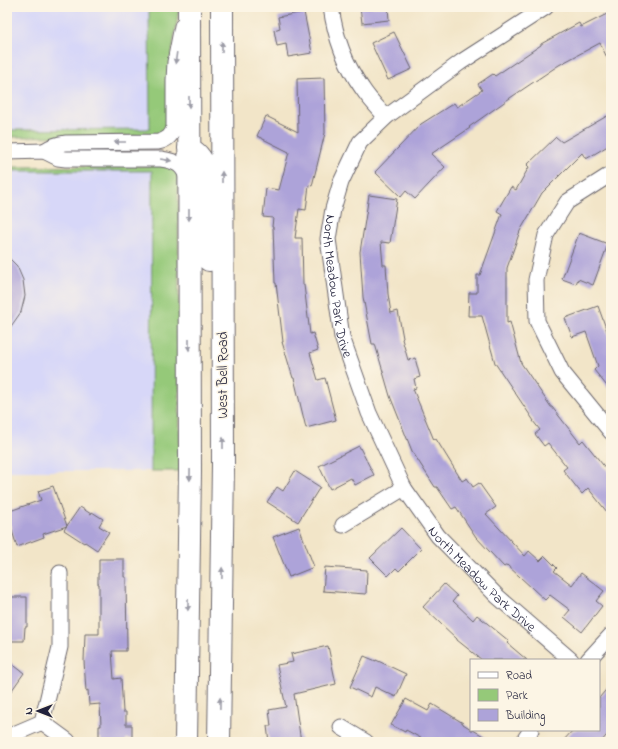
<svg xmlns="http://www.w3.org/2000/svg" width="618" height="749" viewBox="0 0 618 749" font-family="'Indie Flower',sans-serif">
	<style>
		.built { fill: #d7d7f8 }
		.green { fill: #95c979; stroke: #5c765a }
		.building { fill: #ada3d9 }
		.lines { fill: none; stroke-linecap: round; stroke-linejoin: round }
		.minor-casing { stroke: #6b666c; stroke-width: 17 }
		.primary-casing { stroke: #6b666c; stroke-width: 24 }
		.minor { stroke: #fff; stroke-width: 15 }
		.primary { stroke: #fff; stroke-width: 22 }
		.oneway { fill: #9c9ca7 }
		.labels { text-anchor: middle; stroke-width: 3; stroke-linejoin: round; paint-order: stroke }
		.street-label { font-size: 14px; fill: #22223b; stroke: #fcf5e5 }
	</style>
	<rect width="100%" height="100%" fill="#fcf5e5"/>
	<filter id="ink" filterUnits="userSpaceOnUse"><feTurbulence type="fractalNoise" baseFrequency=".025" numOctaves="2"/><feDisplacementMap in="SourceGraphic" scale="8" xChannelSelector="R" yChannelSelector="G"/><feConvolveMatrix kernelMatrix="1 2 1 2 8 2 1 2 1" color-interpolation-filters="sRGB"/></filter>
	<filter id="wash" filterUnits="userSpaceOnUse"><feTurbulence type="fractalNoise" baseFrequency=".012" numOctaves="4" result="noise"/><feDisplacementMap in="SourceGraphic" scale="16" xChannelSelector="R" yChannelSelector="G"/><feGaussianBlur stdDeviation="0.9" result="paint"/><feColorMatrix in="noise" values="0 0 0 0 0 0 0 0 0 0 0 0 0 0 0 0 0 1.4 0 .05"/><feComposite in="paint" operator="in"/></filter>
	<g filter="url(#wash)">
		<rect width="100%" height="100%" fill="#f2e5c8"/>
		<!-- built -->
		<path class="built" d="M7 7H149L150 129 7 130Z
			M7 171H152L151 471H7Z"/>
		<!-- green -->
		<path class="green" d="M149 7H179L169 73V127L163 134 156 136 7 137V130L150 129Z
			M152 166C165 166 170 164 178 175L180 471H151L152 171H7V167Z"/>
		<g id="blocks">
			<!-- building -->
			<path class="building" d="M360 7H388L389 20 362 23Z
				M304 12 312 53 288 57 286 44 277 46 274 30 280 28 278 17Z
				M611 12V66L600 43 559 65 510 98 469 127 470 128 431 154 445 167 415 199 406 191 401 197 375 172 421 124 454 103 457 107 482 90 478 84 493 74 495 76 541 45V44L579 23 581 27Z
				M394 32 412 69 388 80 371 43Z
				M324 78 325 133 312 186 309 185 306 210 299 209 295 238H302L303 285H304L310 334 313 333 318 350 310 353 318 380 325 378 336 420 306 428 294 378H293L282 342H283L276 283H275L273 227H272L273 218 263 217 266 188 279 190 289 152 257 136 266 116 298 132 297 79Z
				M607 116 611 123V144L586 159 582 153 542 193 520 231 507 268V323L510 322 521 363 551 407H552L580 443 583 440 611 475V517L588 488 582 494 563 470 567 467 548 443 544 446 535 434 540 430 533 421H534L495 363 482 316H468L469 293H477V275H480L502 214 497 211 511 187 516 190 529 167 527 165 556 137 562 142Z
				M369 195 397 199 390 243 381 242 383 265H386L388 294 391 313 398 311 403 338 402 339 408 360 415 358 420 377 414 379 416 388 413 389 434 440 436 439 462 481 467 478 473 487 479 483 496 507 486 514 525 556 529 551 540 561 545 556 557 568 554 571 572 585 581 573 604 591 596 601 602 606 582 632 564 617 570 610 550 595 545 600 507 565 504 567 476 537 456 507 452 509 437 487H435L412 451 390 396 375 344H372L363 297 360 252Z
				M579 233 608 244 593 285 578 279 576 284 562 279Z
				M7 256 17 266 23 280 25 296 21 312 7 332Z
				M598 306 611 342V391L594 370 598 366 586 332 572 337 565 318Z
				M359 446 374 475 355 485 351 478 330 489 319 466Z
				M295 471 320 487 298 522 267 502 277 487 283 491Z
				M53 486 67 526 43 534 44 537 17 547 10 524 7 525V512L41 500 38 491Z
				M80 507 91 514 92 512 103 519 99 526 109 532 97 550 85 542 84 543 64 530Z
				M299 527 314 567 289 577 273 537Z
				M401 528 421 549 399 571 396 568 388 576 370 558Z
				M99 559H124V577H126L127 648H126V651H112L114 679 121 678 123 712H126V725H132V739H126V742H101V738H99V726H101L100 704 89 705 88 690 86 691 84 661 85 634H99V584H98V573H99Z
				M325 567 367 570 366 594 323 591Z
				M444 584 457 596 453 601 473 620 477 615 509 641 507 643 527 660H482L457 640V639L423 607Z
				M7 597H27V627H25L24 641H7Z
				M328 646 336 684 294 694 301 742H269L267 726H271L269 710 286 707 277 665 293 662 291 654Z
				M364 656 376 661V660L406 674 396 697 375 687 371 697 350 687Z
				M7 660 24 673 7 697Z
				M611 684V730L601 742H562L573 730H599V698Z
				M406 699 428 711 432 704 463 723V724L471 729V730H473L494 742H428L406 730 405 732 391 725Z"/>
		</g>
	</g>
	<g filter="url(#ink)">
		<use href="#blocks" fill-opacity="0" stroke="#6b666c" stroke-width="1"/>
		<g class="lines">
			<!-- minor casing -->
			<g class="minor-casing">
				<g id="minor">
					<path d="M331 7C335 36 345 64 362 88 369 99 378 108 386 117"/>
					<path id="s1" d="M546 7 461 62 386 117 360 142 341 182 333 209 328 239 342 337 369 413 404 488 438 536 497 596 571 660"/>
					<path d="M44 151C51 146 57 144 66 143L158 142C167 140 172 136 174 127V80L175 62 182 26"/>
					<path d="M7 152 44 151 58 158 66 159H161C176 161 184 165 188 181"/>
					<path d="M611 174 567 202 546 235 536 280 537 321 562 372 611 432"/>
					<path d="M343 525 404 488"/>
					<path d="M588 660 611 635"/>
					<path d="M42 722 68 741"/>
					<path d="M341 727 366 742"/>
					<path d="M7 737 42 722 60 647V573"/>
					<path d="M523 742 531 730"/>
				</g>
			</g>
			<!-- primary casing -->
			<g class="primary-casing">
				<path id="primary" d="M189 148C199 154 204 161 206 173V215L207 238 209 260
					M186 742 190 472 189 7
					M219 742 223 465 222 7"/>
			</g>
			<!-- minor -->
			<use href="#minor" class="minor"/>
			<!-- primary -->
			<use href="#primary" class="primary"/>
		</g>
		<!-- one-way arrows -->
		<defs><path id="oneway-solid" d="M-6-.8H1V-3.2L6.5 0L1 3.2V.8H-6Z"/></defs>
		<g class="oneway">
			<use href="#oneway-solid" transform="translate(222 47) rotate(-90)"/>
			<use href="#oneway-solid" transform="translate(176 58) rotate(98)"/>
			<use href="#oneway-solid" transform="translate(189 102) rotate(90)"/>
			<use href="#oneway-solid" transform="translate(120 142) rotate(180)"/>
			<use href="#oneway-solid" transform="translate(166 160) rotate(9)"/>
			<use href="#oneway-solid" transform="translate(222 177) rotate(-90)"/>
			<use href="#oneway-solid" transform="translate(189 215) rotate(90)"/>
			<use href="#oneway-solid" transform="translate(189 345) rotate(90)"/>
			<use href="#oneway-solid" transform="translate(223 443) rotate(-90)"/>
			<use href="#oneway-solid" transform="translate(190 475) rotate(91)"/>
			<use href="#oneway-solid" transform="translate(222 573) rotate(-89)"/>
			<use href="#oneway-solid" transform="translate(188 605) rotate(91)"/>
			<use href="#oneway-solid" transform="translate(220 703) rotate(-89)"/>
		</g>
	</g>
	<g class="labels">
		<!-- street labels -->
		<g class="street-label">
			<text dy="5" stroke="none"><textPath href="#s1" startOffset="381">North Meadow Park Drive</textPath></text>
			<text transform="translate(222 375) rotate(-90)" y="5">West Bell Road</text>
			<text dy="5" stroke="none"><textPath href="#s1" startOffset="716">North Meadow Park Drive</textPath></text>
		</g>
	</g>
	<!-- margin -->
	<rect width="618" height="749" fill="none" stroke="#fcf5e5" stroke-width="24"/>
	<!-- legend -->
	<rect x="470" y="659" width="130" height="72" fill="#fcf5e5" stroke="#a5a1a1"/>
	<rect x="478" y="672" width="20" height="6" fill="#ffffff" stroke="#a5a1a1"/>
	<text x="506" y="679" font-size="12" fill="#22223b">Road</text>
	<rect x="478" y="689" width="20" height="12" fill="#95c979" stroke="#a5a1a1"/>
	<text x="506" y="699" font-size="12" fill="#22223b">Park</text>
	<rect x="478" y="709" width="20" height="12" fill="#ada3d9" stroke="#a5a1a1"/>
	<text x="506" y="719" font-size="12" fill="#22223b">Building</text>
	<!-- north arrow -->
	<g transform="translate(38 711) rotate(270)" stroke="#fcf5e5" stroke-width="3" paint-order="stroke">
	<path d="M0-3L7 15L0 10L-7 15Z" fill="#22223b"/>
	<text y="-6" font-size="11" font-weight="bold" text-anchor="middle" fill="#22223b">N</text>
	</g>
</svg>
